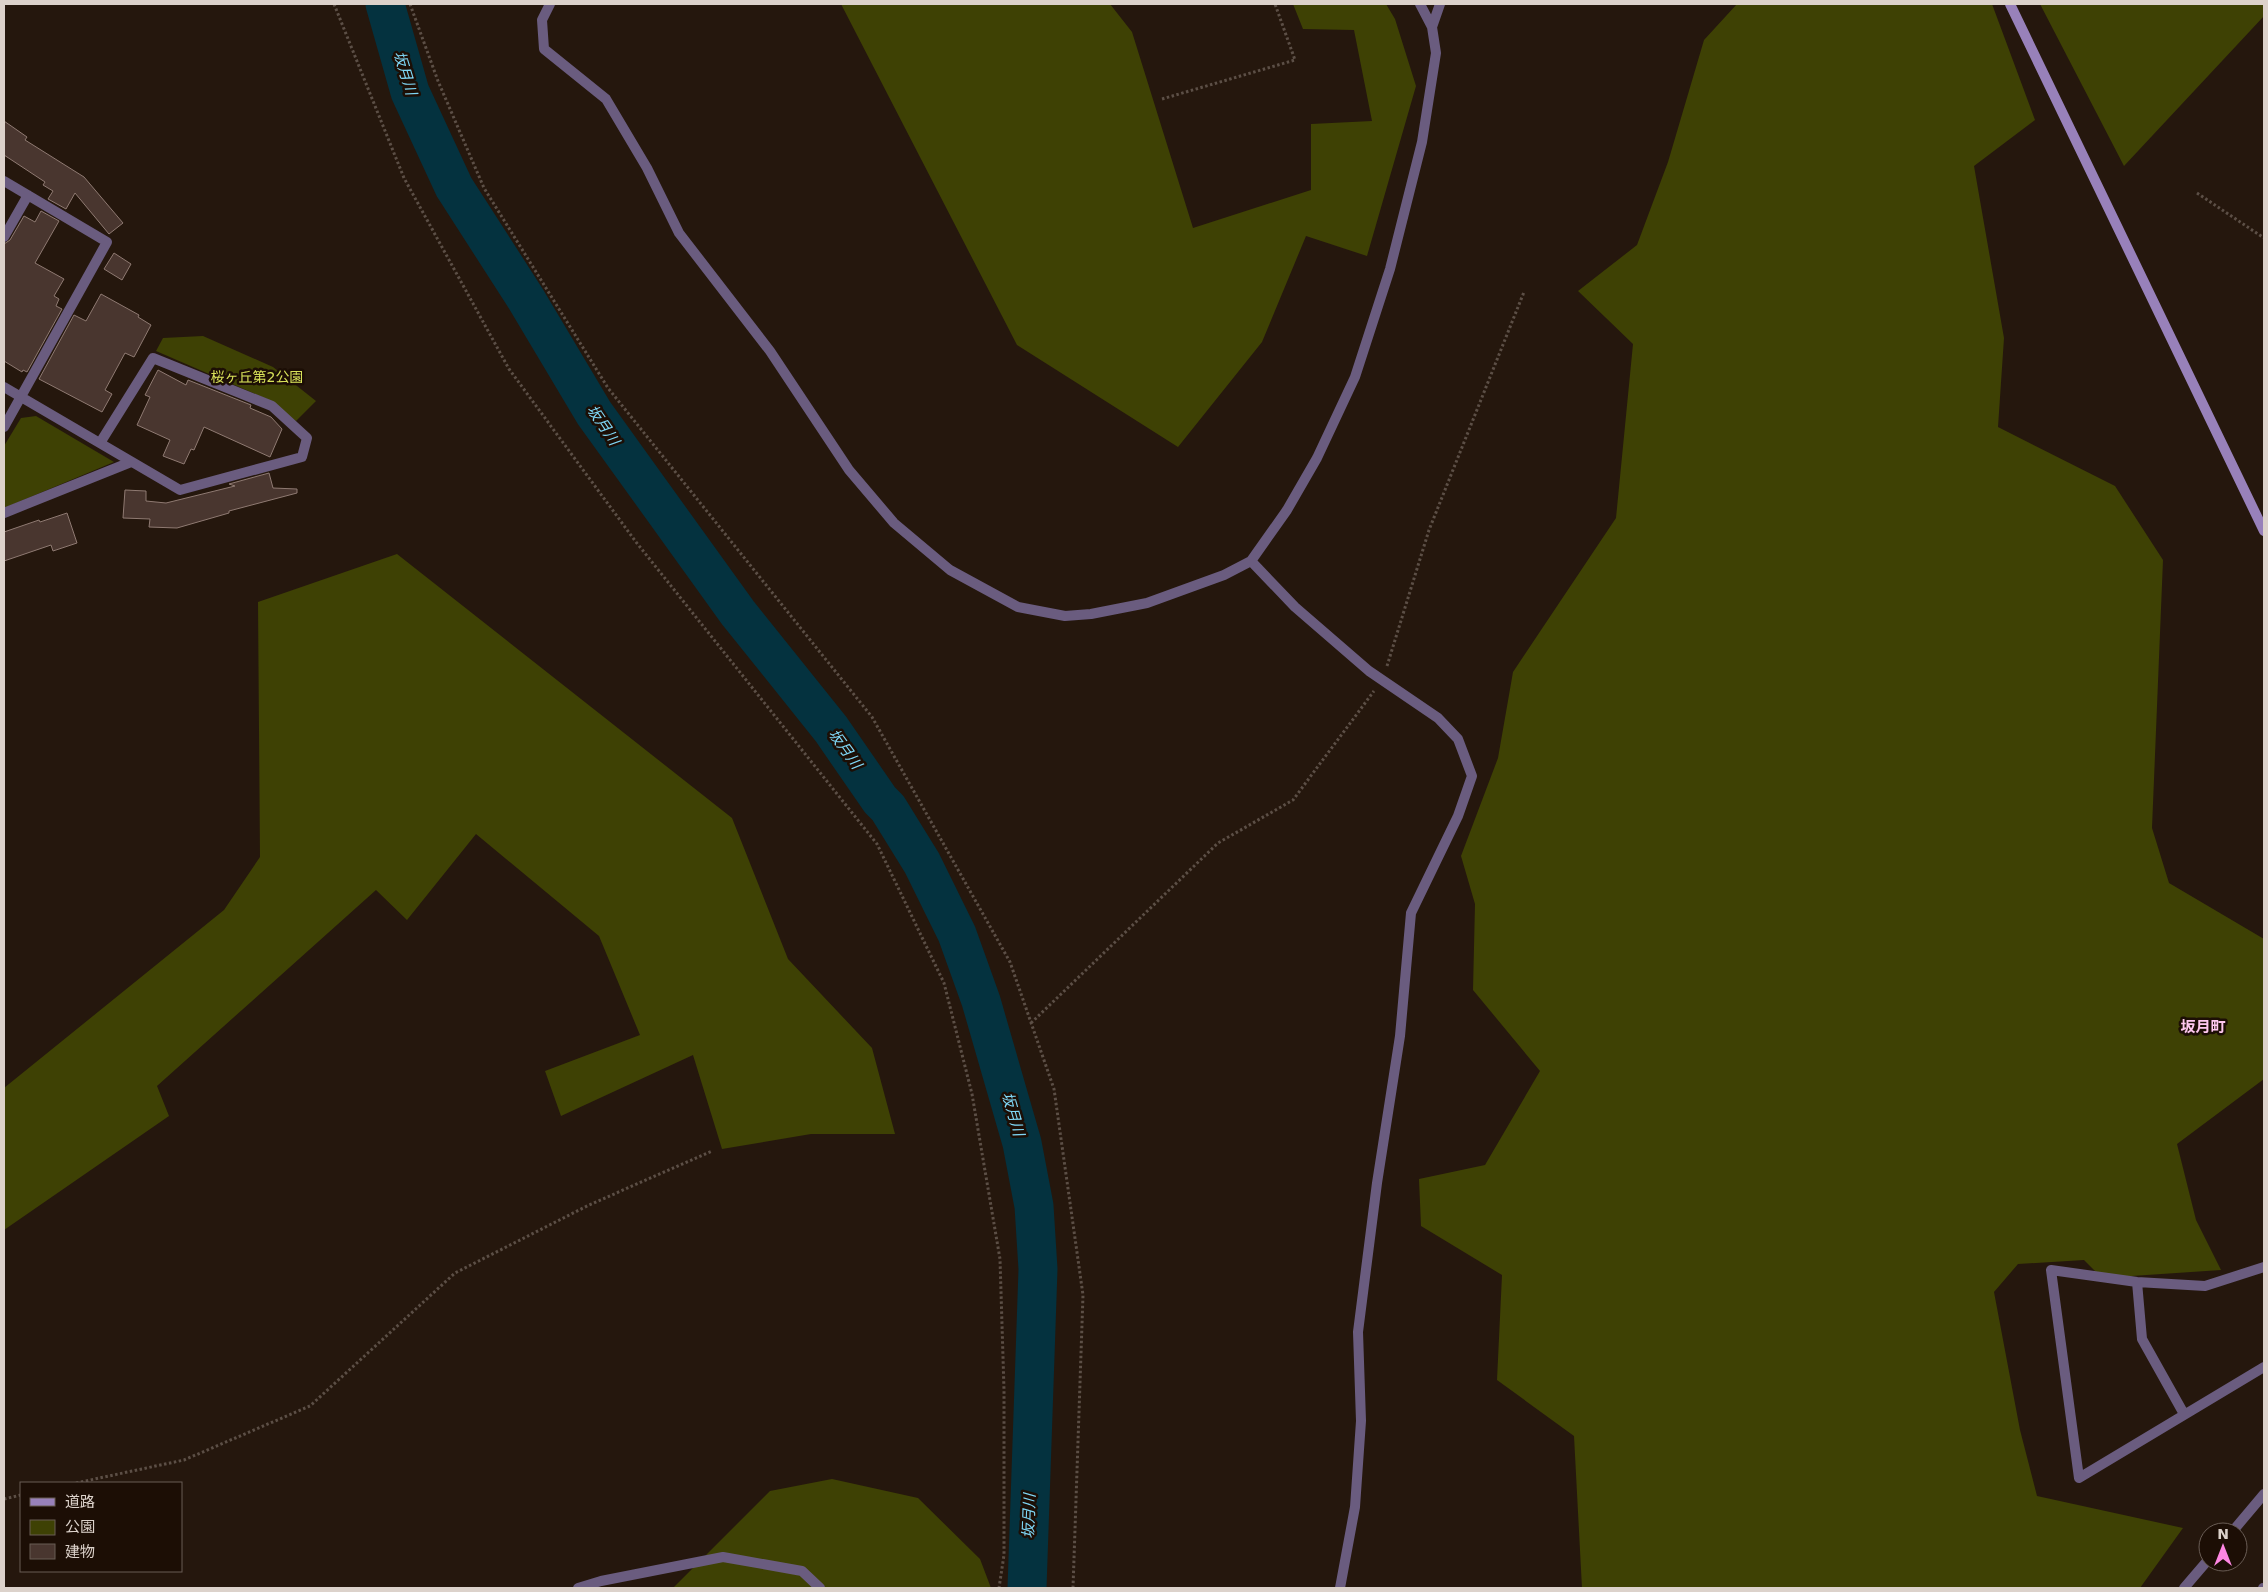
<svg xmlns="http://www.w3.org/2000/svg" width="2268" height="1592" viewBox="0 0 2268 1592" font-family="'DejaVu Sans','Noto Sans JP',sans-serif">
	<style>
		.green { fill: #3e4104 }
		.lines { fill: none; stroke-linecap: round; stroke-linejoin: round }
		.river { stroke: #04323f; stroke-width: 39 }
		.building { fill: #49362f; stroke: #8f7a72 }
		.path { stroke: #5c4f46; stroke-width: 3; stroke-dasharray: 2.5 2.5; stroke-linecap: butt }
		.lane { stroke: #6a5c7f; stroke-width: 10 }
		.street { stroke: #6a5c7f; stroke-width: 10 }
		.secondary { stroke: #9881ba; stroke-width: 10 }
		.labels { text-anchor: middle; stroke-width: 5; stroke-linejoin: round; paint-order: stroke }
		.park-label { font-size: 14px; fill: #d8e259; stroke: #1c0e05 }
		.water-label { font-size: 15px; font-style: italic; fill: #7fd7f6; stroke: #1c0e05 }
		.neighbourhood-label { font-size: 15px; font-weight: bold; fill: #fdc7ee; stroke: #1c0e05 }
	</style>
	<rect width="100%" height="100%" fill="#25170d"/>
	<!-- green -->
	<path class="green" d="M841 4H1110L1132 32 1193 228 1311 190V124L1372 121 1354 30 1303 29 1293 4H1386L1395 19 1416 86 1367 256 1306 236 1262 342 1178 447 1017 345Z
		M1737 4H1992L2035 120 1974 166 2004 338 1998 427 2115 486 2163 560 2152 828 2169 883 2264 939V1079L2177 1144 2196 1220 2221 1270 2102 1278 2084 1260 2018 1264 1994 1292 2020 1430 2037 1496 2183 1528 2140 1588H1582L1574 1436 1497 1380 1502 1275 1421 1226 1419 1179 1485 1165 1540 1071 1473 990 1475 904 1461 856 1498 758 1513 672 1616 518 1633 344 1578 291 1637 245 1668 162 1704 40Z
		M2040 4H2264V16L2124 166Z
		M203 336 273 367 316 401 296 421 267 399 156 351 163 338Z
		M36 416 114 462 4 508V446L21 418Z
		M397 554 732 818 788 959 872 1048 895 1134H811L722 1149 693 1055 561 1116 545 1071 640 1035 599 936 476 834 407 920 376 890 157 1086 169 1116 4 1230V1088L224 910 260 857 258 602Z
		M832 1479 918 1498 980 1559 991 1588H673L770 1491Z"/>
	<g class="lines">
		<!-- river -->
		<path class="river" d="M385 4 410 92 454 187 526 299 594 413 738 613 831 729 880 800 888 808 922 863 957 934 981 1001 1022 1143 1034 1206 1038 1269 1027 1588"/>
	</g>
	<!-- building -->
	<path class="building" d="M4 121 27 137 25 140 84 177 123 223 109 234 75 193 66 209 48 199 53 191 43 185 45 182 4 155Z
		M41 211 59 221 35 263 64 279 54 296 59 299 56 306 62 309 27 372 23 370 22 372 4 361V244L10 240 24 216 35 222Z
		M114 253 131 264 122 280 104 269Z
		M101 294 139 315 138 317 151 325 134 357 125 353 105 390 112 394 102 412 39 379 74 315 86 321Z
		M158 370 186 385 188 380 251 405 250 408 271 417 282 429 270 457 204 427 194 450 191 449 184 464 163 456 170 440 137 425 150 397 145 395Z
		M269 473 273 488 297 489V493L229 511V513L177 528 149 527 150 519 123 518 125 490 146 491V501L166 503 235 486 229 484Z
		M67 513 77 543 53 551 51 545 4 561V532L39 520 40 522Z"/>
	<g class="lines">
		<!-- path -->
		<path class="path" d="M334 4 404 178 509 369 636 542 877 844 944 983 972 1094 1000 1259 1004 1390V1555L999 1588
			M410 4 438 81 484 188 608 388 872 717 1010 962 1054 1089 1083 1295 1073 1588
			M1162 99 1295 60 1275 4
			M2197 193 2264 238
			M1387 666 1429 530 1524 292
			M1031 1023 1218 843 1293 800 1374 691
			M76 1483 184 1460 310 1406 455 1273 589 1205 712 1151
			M4 1499 21 1495"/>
		<!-- lane -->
		<path class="lane" d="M578 1588 601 1581 723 1557 802 1571 820 1588"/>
		<!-- street -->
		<path class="street" d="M550 4 542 20 544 49 606 99 647 168 679 233 770 351 849 470 894 523 950 570 1018 607 1065 616 1091 614 1147 603 1224 575 1251 561 1287 510 1317 458 1355 377 1390 269 1422 142 1436 53 1432 27 1420 4
			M1432 27 1440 4
			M4 181 107 242 4 427
			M4 237 28 195
			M4 387 180 490 302 457 307 438 272 406 153 358 100 443
			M4 513 131 462
			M1251 561 1295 607 1369 671 1438 718 1458 739 1472 776 1458 816 1411 913 1400 1036 1377 1183 1358 1332 1361 1421 1355 1507 1340 1588
			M2264 1267 2205 1286 2137 1282 2051 1270 2079 1478 2264 1367
			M2137 1282 2142 1339 2184 1414
			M2232 1532 2264 1494
			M2184 1588 2208 1560
			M2263 1588H2264"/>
		<!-- secondary -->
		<path class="secondary" d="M2010 4 2264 531"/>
	</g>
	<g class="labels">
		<!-- park labels -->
		<g class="park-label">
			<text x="257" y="382">桜ヶ丘第2公園</text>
		</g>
		<!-- water labels -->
		<g class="water-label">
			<text transform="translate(405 73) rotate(73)" y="5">坂月川</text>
			<text transform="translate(603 425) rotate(56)" y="5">坂月川</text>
			<text transform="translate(845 749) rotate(54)" y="5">坂月川</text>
			<text transform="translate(1013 1114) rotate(74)" y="5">坂月川</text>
			<text transform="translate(1029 1516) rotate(-88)" y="5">坂月川</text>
		</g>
		<!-- neighbourhood labels -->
		<g class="neighbourhood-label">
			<text x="2203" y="1032">坂月町</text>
		</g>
	</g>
	<!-- border -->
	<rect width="2268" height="1592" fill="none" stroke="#dcd2cb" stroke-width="10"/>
	<!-- legend -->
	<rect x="20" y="1482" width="162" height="90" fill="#1c0e05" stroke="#695c54"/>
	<rect x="30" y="1498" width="25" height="8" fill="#9881ba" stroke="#695c54"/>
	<text x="65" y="1507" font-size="15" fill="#dcd2cb">道路</text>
	<rect x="30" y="1520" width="25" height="15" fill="#3e4104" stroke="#695c54"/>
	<text x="65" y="1532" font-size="15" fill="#dcd2cb">公園</text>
	<rect x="30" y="1544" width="25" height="15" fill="#49362f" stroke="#695c54"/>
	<text x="65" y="1557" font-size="15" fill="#dcd2cb">建物</text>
	<!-- north arrow -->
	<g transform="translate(2223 1547)"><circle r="24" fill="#1c0e05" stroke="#695c54"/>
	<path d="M0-4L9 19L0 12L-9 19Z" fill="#fd86e2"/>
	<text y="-8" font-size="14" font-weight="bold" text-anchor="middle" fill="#dcd2cb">N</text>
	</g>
</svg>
